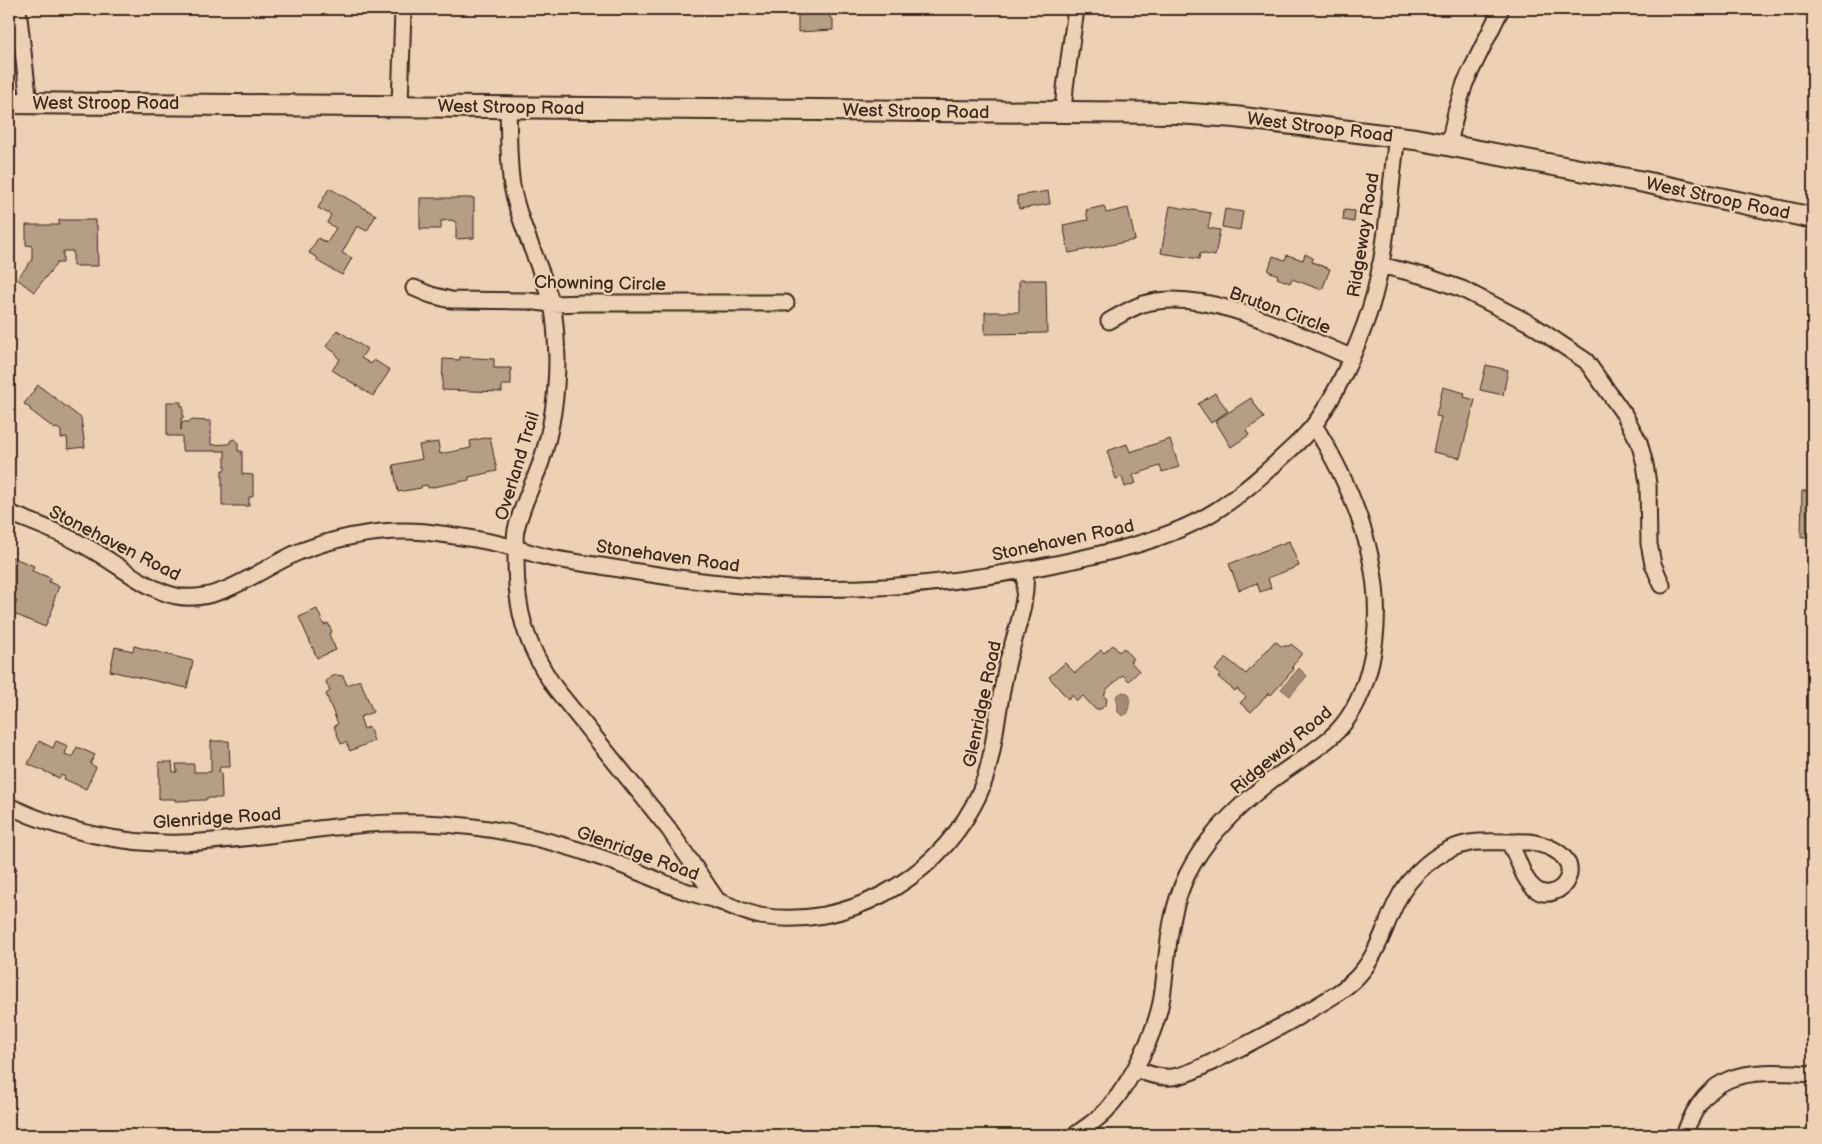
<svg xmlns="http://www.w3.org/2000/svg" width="1822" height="1144" viewBox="0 0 1822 1144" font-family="'Balsamiq Sans',sans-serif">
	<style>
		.water { fill: #a38b74; stroke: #796452 }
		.building { fill: #b59e86; stroke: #3b2a1e }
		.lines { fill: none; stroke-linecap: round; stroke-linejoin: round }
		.minor-casing { stroke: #3b2a1e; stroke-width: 19 }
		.major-casing { stroke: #3b2a1e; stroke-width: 24 }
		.minor { stroke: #edd1b4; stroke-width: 15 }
		.major { stroke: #edd1b4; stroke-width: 20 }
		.labels { text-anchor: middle; stroke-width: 4.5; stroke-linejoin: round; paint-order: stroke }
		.street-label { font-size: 18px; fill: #3b2a1e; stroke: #edd1b4 }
	</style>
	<rect width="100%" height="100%" fill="#edd1b4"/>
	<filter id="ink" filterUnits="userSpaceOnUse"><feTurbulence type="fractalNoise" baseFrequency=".02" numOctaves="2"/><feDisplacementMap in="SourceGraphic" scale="10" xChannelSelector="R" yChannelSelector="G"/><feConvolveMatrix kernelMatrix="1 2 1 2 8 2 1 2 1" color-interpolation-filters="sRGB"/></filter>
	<g filter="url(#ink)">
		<!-- water -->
		<path class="water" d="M1299 668 1307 676 1290 696 1281 689Z
			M1123 692 1128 693 1130 697 1128 713 1122 716 1117 711 1118 704 1116 696Z"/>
		<!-- building -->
		<path class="building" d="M821 10 830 11V18L833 19V30L798 32V12Z
			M329 188 376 215 367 231 357 226 342 253 352 258 342 275 317 261 318 258 309 253 318 238 327 243 336 228 327 223 331 215 318 208Z
			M1048 191 1050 204 1019 209 1017 196Z
			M420 198H474V238L456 239V222L451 220 441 221V229H420Z
			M1104 206 1106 213 1128 208 1135 240 1069 253 1063 225 1088 220 1086 210Z
			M1170 206 1211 213 1208 228 1220 230 1215 256 1200 253 1199 259 1161 253Z
			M1225 209 1243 212 1240 230 1222 227Z
			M1344 210 1355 211 1354 222 1343 220Z
			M59 220H95V225H97L98 266H73V251H63V263H57L34 292 17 279 32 260V246L26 245V225H59Z
			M1305 254 1313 258 1312 262 1330 269 1322 290 1292 279 1290 283 1277 278 1278 275 1268 271 1273 256 1285 260 1287 255 1303 260Z
			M1019 280H1046L1047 333 985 334V312H1019Z
			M337 330 367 349 361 358 371 364 374 360 390 370 373 396 332 370 340 359 336 356 337 354 326 346Z
			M460 357 494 359V368H511V385H502V392L442 390 443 359 460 360Z
			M1486 365 1508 370 1503 395 1480 390Z
			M38 385 81 418 85 447 68 449 67 437 61 438V431L57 428 55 429 30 410V408L24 404Z
			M1443 387 1465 393 1464 397 1475 400 1460 458 1433 452 1441 417 1436 416Z
			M1215 393 1228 411 1211 423 1198 404Z
			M1251 398 1264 418 1246 430 1249 435 1231 447 1215 421Z
			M167 402H181V406H183V418H181V430L182 422H190V420L211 421V445L229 444 231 440 235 439 238 442V451H242V474L253 475V495L252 497H249V506H222V470H225V451H182V436H167Z
			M490 437 497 471 469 477V480L428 488 427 485 421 486V488L398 492 393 465 422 459 419 445 438 442 440 454 471 448 470 441Z
			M1170 439 1179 467 1162 472 1160 466 1133 475 1136 483 1125 487 1122 477 1116 479 1107 451 1127 444 1130 452Z
			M1802 491H1813V537H1801Z
			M1289 541 1299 566 1268 578 1271 588 1260 592 1257 583 1239 590 1229 564Z
			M9 556 34 566 32 571 51 578 49 582 59 586 53 603 54 606 45 627 12 613 17 601 9 597Z
			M317 609 324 625 328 623 332 632 329 634 336 650 317 658 299 617Z
			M1275 641 1281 646H1289L1291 644 1302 653 1292 667 1294 669 1271 695 1269 693 1251 712 1240 703 1246 697 1237 689 1235 691 1218 677 1221 675 1215 670 1226 658 1246 674Z
			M1113 645 1119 652 1124 648 1133 659 1130 661 1139 671 1129 681 1123 675 1107 689 1104 696 1107 699 1106 704 1101 709H1095L1083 696 1077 701 1072 695 1068 699 1049 677 1065 663 1075 673 1101 650 1104 653Z
			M134 646 193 661 187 688 110 671 115 647 133 651Z
			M336 675 343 676 347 685 360 680 373 712 360 717 364 729 369 727 374 741 350 751 346 742 341 744 334 726 338 724 326 694 330 691 326 682 329 678Z
			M39 741 53 748 56 741 68 746 65 754 72 757 77 747 95 755 90 764 96 767 86 789 64 779 65 777 61 775 59 778 28 764Z
			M211 741H229L230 767H220L219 772H221L222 798H206V800L175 801V799H159V762H172L173 772H177L176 764H194V772H211Z
			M9 865 17 868 10 887 9 886Z"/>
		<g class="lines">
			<!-- minor casing -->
			<g class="minor-casing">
				<path id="minor" d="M18 9 29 103
					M400 106 403 9
					M508 107C509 133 508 160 512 186 520 227 541 265 552 305 556 322 556 340 557 358 557 393 552 429 541 462 533 485 521 507 516 530 514 539 516 551 516 560 516 613 526 645 555 688L668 828 717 900
					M1063 113 1065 88 1076 9
					M1449 145 1456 112 1465 83 1501 9
					M1380 265 1428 277 1462 289 1531 324 1586 361 1624 414 1639 442 1645 464 1648 484 1649 544 1653 564 1662 585
					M414 288 431 295 451 300 529 301 551 304 586 303H786
					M1109 321C1120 315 1131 308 1143 304 1205 286 1294 333 1351 357
					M9 513C35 523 62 533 87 547 114 561 146 590 176 596 220 605 262 567 301 551 341 536 384 528 426 532 457 536 488 540 518 549 526 551 534 554 542 556 562 561 582 563 601 566 637 572 674 578 710 582 832 596 946 587 1065 562 1116 551 1173 538 1217 510 1239 496 1258 479 1277 462 1293 447 1311 432 1323 412 1343 381 1364 332 1374 296 1387 246 1390 188 1397 136
					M9 806C61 831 124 845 182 843 263 840 342 820 424 823 486 825 547 838 605 859 631 868 656 880 682 890 694 894 706 897 718 901 732 906 745 913 760 916 845 930 933 880 973 806 987 781 992 754 996 726 1000 703 1003 680 1009 657 1017 628 1028 600 1025 570
					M1508 842C1517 842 1527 841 1535 843 1598 857 1559 908 1535 889 1520 877 1520 857 1508 842Z
					M1136 1069C1147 1074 1159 1078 1172 1077 1188 1075 1204 1066 1218 1059 1248 1044 1279 1028 1308 1011 1325 1001 1344 991 1358 976 1377 956 1384 928 1396 903 1409 875 1439 848 1470 843 1483 841 1495 842 1508 842
					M1075 1135C1087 1126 1101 1118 1110 1106 1133 1079 1156 1032 1162 997 1168 956 1168 914 1187 875 1205 838 1237 807 1269 782 1289 767 1311 754 1330 738 1351 720 1362 696 1369 670 1392 584 1359 498 1314 425
					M1684 1135C1709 1066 1750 1071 1813 1074"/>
			</g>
			<!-- major casing -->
			<g class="major-casing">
				<path id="major" d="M9 103 1177 113 1235 117 1415 139 1644 182 1813 218"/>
			</g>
			<!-- minor -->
			<use href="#minor" class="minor"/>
			<!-- major -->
			<use href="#major" class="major"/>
		</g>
	</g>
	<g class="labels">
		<!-- street labels -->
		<g class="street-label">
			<text x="106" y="109">West Stroop Road</text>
			<text transform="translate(511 107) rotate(1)" y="6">West Stroop Road</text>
			<text transform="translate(916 111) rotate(1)" y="6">West Stroop Road</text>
			<text transform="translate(1320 127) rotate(7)" y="6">West Stroop Road</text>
			<text transform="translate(1718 198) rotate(12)" y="6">West Stroop Road</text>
			<text transform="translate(1363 235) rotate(-81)" y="6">Ridgeway Road</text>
			<text transform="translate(600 283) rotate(1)" y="6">Chowning Circle</text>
			<text transform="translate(1280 310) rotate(20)" y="6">Bruton Circle</text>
			<text transform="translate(517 466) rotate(-73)" y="6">Overland Trail</text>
			<text transform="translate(1063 540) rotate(-12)" y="6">Stonehaven Road</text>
			<text transform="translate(115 543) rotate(27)" y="6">Stonehaven Road</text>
			<text transform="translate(668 556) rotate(8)" y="6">Stonehaven Road</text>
			<text transform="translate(982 704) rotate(-78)" y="6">Glenridge Road</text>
			<text transform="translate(1281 750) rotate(-40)" y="6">Ridgeway Road</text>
			<text transform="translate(217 818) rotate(-4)" y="6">Glenridge Road</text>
			<text transform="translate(638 853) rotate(20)" y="6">Glenridge Road</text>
		</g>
	</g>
	<!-- margin -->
	<rect width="1822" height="1144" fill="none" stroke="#edd1b4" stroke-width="30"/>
	<rect x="15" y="15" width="1792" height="1114" fill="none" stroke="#3b2a1e" stroke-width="2" filter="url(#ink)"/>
</svg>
